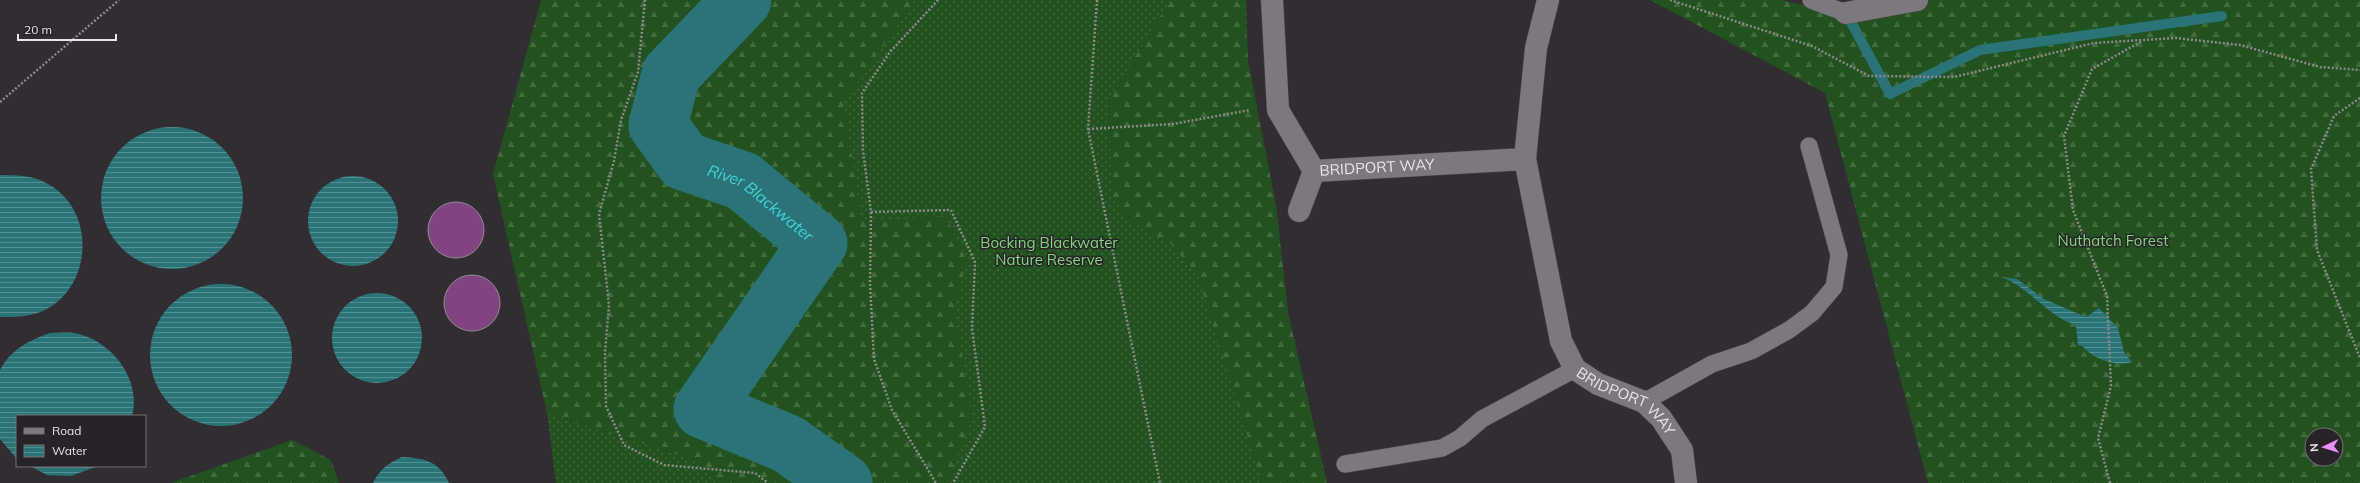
<svg xmlns="http://www.w3.org/2000/svg" width="2360" height="483" viewBox="0 0 2360 483" font-family="Mulish,sans-serif">
	<style>
		.grass { fill: url(#grass-dots) }
		.forest { fill: url(#forest-firs); fill-rule: evenodd }
		.water { fill: url(#water-rules) }
		.lines { fill: none; stroke-linecap: round; stroke-linejoin: round }
		.stream { stroke: #2a7477; stroke-width: 10 }
		.river { stroke: #2a7477; stroke-width: 59 }
		.building { fill: #814483; stroke: #938e93 }
		.lane-casing { stroke: #4f4b4f; stroke-width: 18 }
		.street-casing { stroke: #4f4b4f; stroke-width: 23 }
		.path { stroke: #8e898d; stroke-width: 2.5; stroke-dasharray: 2 2; stroke-linecap: butt }
		.lane { stroke: #7d787d; stroke-width: 17 }
		.street { stroke: #7d787d; stroke-width: 22 }
		.labels { text-anchor: middle; stroke-width: 3; stroke-linejoin: round; paint-order: stroke }
		.street-label { font-size: 15px; fill: #e9e5e8; stroke: #282328 }
		.park-label { font-size: 15px; fill: #81d77c; stroke: #282328 }
		.water-label { font-size: 16px; font-style: italic; fill: #43d5db; stroke: #282328 }
	</style>
	<defs>
		<pattern id="grass-dots" width="8" height="8" patternUnits="userSpaceOnUse"><rect width="8" height="8" fill="#225220"/><path d="M2 2h.1M6 6h.1" fill="none" stroke="#426b40" stroke-width="1.8" stroke-linecap="round"/></pattern>
		<pattern id="forest-firs" width="22" height="20" patternUnits="userSpaceOnUse"><rect width="22" height="20" fill="#225220"/><path d="M5 1l3.5 6h-7zM16 11l3.5 6h-7z" fill="#426b40"/></pattern>
		<pattern id="water-rules" width="6" height="5" patternUnits="userSpaceOnUse"><rect width="6" height="5" fill="#2a7477"/><path d="M0 2.5h6" fill="none" stroke="#538e91"/></pattern>
	</defs>
	<rect width="100%" height="100%" fill="#322d32"/>
	<!-- grass -->
	<path class="grass" d="M742 0H1246L1248 62 1276 206 1288 313 1327 483H843Z
		M547 413 694 460 718 483H556Z"/>
	<!-- forest -->
	<path class="forest" d="M541 0H915L844 103 862 222 946 216 967 261 954 310 973 419 953 465 955 483H718L694 460 547 413 493 174Z
		M1171 0H1244L1248 62 1276 206 1288 313 1327 483H1262L1197 274 1171 244 1130 221 1112 197 1108 102 1151 30Z
		M1650 0H1780L1846 13 1917 0H2360V483H1928L1825 93ZM2312 435H2336V459H2312Z
		M292 440 331 460 339 483H171Z"/>
	<!-- water -->
	<path class="water" d="M101 198a71 71 0 1 1 142 0a71 71 0 1 1-142 0Z
		M0 175C17 175 33 175 48 184 96 210 93 286 45 310 31 317 15 317 0 317Z
		M308 221a45 45 0 1 1 90 0a45 45 0 1 1-90 0Z
		M2001 277 2017 279 2044 299 2086 317 2099 308 2118 328 2124 352 2132 362C2118 367 2097 360 2086 350 2083 347 2083 346 2078 345L2076 325C2050 318 2029 287 2001 277Z
		M150 355a71 71 0 1 1 142 0a71 71 0 1 1-142 0Z
		M332 338a45 45 0 1 1 90 0a45 45 0 1 1-90 0Z
		M50 333C58 333 67 332 75 333 111 340 142 379 132 416H17V459L0 439V370C11 349 30 340 50 333Z
		M402 457C424 458 439 461 449 483H373C380 469 388 463 402 457Z
		M30 466H98L71 476 47 475Z"/>
	<g class="lines">
		<!-- stream -->
		<path class="stream" d="M1846 13 1890 94 1980 50 2222 16"/>
		<!-- river -->
		<path class="river" id="s1" d="M742 0 671 74 658 125 684 161 743 181 818 243 703 409 788 444 843 483"/>
	</g>
	<!-- building -->
	<path class="building" d="M428 230a28 28 0 1 1 56 0a28 28 0 1 1-56 0Z
		M444 303a28 28 0 1 1 56 0a28 28 0 1 1-56 0Z"/>
	<g class="lines">
		<!-- lane casing -->
		<g class="lane-casing">
			<path id="lane" d="M1811 0 1846 13
				M1644 402 1712 364 1751 351 1789 330 1812 313 1834 287 1839 255 1809 146
				M1345 464 1442 448 1460 438 1482 419 1575 369"/>
		</g>
		<!-- street casing -->
		<g class="street-casing">
			<g id="street">
				<path id="s2" d="M1272 0 1278 110 1314 171 1525 159 1536 48 1548 0"/>
				<path d="M1846 13 1917 0"/>
				<path id="s3" d="M1525 159 1561 341 1575 369 1598 384 1644 402 1661 418 1682 450 1686 483"/>
				<path d="M1299 211 1314 171"/>
			</g>
		</g>
		<!-- path -->
		<path class="path" d="M645 0 638 72 621 120 614 161 599 214 609 305 605 352 606 406 624 445 664 465 755 473 768 483
			M938 0 890 52 862 93 863 151 871 212 951 210 975 262 972 328 985 427 953 483
			M1097 0 1088 129 1160 483
			M1670 0 1812 46 1869 76 1954 77 2094 43 2176 38 2240 45 2320 67 2360 70
			M2360 98 2334 116 2311 169 2317 250 2360 358
			M0 102 119 0
			M1088 129 1173 124 1250 110
			M871 212 870 283 874 359 892 410 936 483
			M2110 483 2098 438 2111 386 2107 296 2073 210 2064 136 2092 69 2142 41"/>
		<!-- lane -->
		<use href="#lane" class="lane"/>
		<!-- street -->
		<use href="#street" class="street"/>
	</g>
	<g class="labels">
		<!-- street labels -->
		<g class="street-label">
			<text dy="5" stroke="none"><textPath href="#s2" startOffset="244">BRIDPORT WAY</textPath></text>
			<text dy="5" stroke="none"><textPath href="#s3" startOffset="278">BRIDPORT WAY</textPath></text>
		</g>
		<!-- park labels -->
		<g class="park-label">
			<text x="2113" y="246">Nuthatch Forest</text>
			<text x="1049" y="248">Bocking Blackwater<tspan x="1049" dy="17">Nature Reserve</tspan></text>
		</g>
		<!-- water labels -->
		<g class="water-label">
			<text dy="6" stroke="none"><textPath href="#s1" startOffset="288">River Blackwater</textPath></text>
		</g>
	</g>
	<!-- legend -->
	<rect x="16" y="415" width="130" height="52" fill="#282328" stroke="#757175"/>
	<rect x="24" y="428" width="20" height="6" fill="#7d787d" stroke="#757175"/>
	<text x="52" y="435" font-size="12" fill="#e9e5e8">Road</text>
	<rect x="24" y="445" width="20" height="12" fill="url(#water-rules)" stroke="#757175"/>
	<text x="52" y="455" font-size="12" fill="#e9e5e8">Water</text>
	<!-- north arrow -->
	<g transform="translate(2324 447) rotate(266)"><circle r="19" fill="#282328" stroke="#757175"/>
	<path d="M0-3L7 15L0 10L-7 15Z" fill="#ea8dfd"/>
	<text y="-6" font-size="11" font-weight="bold" text-anchor="middle" fill="#e9e5e8">N</text>
	</g>
	<!-- scale -->
	<path d="M18 34v6h98v-6" fill="none" stroke="#e9e5e8" stroke-width="2"/>
	<text x="24" y="34" font-size="12" fill="#e9e5e8" stroke="#282328" stroke-width="3" paint-order="stroke">20 m</text>
</svg>
